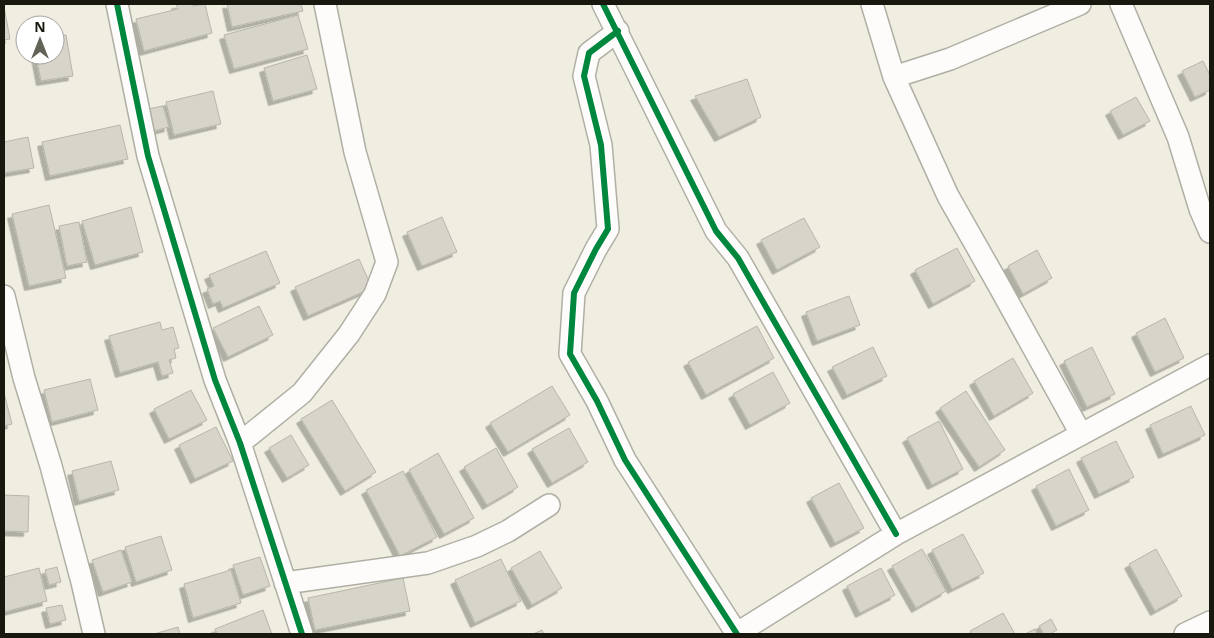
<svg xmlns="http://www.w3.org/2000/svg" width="1214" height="638" viewBox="0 0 1214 638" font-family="'Open Sans',sans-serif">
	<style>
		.building { fill: #d7d5ca; stroke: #b8b6ab; filter: url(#shadow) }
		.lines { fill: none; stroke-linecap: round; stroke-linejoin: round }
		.minor-casing { stroke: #b1afa5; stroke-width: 24 }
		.minor { stroke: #fdfcfa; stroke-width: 21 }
		.cycleway-casing { stroke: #fff; stroke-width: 9 }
		.cycleway { stroke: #00873e; stroke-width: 6 }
	</style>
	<defs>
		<filter id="shadow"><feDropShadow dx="-4.5" dy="4.5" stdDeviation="0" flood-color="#0004"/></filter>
	</defs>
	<rect width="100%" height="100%" fill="#f0eee0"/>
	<!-- building -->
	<path class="building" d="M176 4H193V6L205 4 212 33 144 51 136 19 178 9Z
		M227 4H301L303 11 232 27Z
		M4 7 10 39 4 40Z
		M298 15 308 49 234 69 224 35Z
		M66 35 73 76 41 81 36 55H55V36Z
		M307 55 317 89 273 101 264 68Z
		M1203 61 1210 75V90L1195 97 1182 71Z
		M747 79 761 117 719 137 695 96Z
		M213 91 221 124 174 135 166 102Z
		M1136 97 1150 121 1123 135 1110 111Z
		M163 106 169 127 154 131 148 109Z
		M120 125 128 159 50 176 42 142Z
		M28 137 34 168 4 173V142Z
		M49 205 66 278 29 286 12 214Z
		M131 207 143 252 95 265 82 221Z
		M442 217 457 252 422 266 407 232Z
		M804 218 820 247 777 270 761 240Z
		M79 222 87 262 67 266 59 226Z
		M957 248 975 281 933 304 915 270Z
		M1037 250 1052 278 1023 294 1008 266Z
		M266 251 280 283 223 308 220 301 213 304 207 289 214 286 209 275Z
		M359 259 372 288 308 316 295 287Z
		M849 296 860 325 817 341 806 312Z
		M259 306 273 335 228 357 213 328Z
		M1165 318 1184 358 1155 372 1136 333Z
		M160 322 162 330 173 327 179 348 174 349 176 358 169 360 173 373 162 376 158 362 120 373 109 336Z
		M757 326 774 358 706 395 688 362Z
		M873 347 887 376 847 395 832 367Z
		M1092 347 1115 394 1087 407 1064 361Z
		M1013 358 1033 393 994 416 974 381Z
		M773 372 790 403 750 425 733 394Z
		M90 379 98 410 52 422 44 390Z
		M552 386 570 415 508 452 490 423Z
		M191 390 207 420 169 439 154 409Z
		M966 391 1005 450 979 467 940 408Z
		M4 393 12 424 4 426Z
		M332 400 376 472 345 491 301 419Z
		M1191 406 1205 435 1163 454 1150 425Z
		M939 421 963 469 932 485 907 438Z
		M216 427 233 461 195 479 179 445Z
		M569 428 588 462 552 483 532 449Z
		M291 435 309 465 287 478 269 448Z
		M1116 441 1134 477 1099 494 1081 458Z
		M496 448 518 487 487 505 464 467Z
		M438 453 474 518 444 534 409 470Z
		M111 461 119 490 79 501 72 471Z
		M1069 469 1089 510 1056 526 1036 486Z
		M403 471 437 537 400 556 366 490Z
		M839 483 864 528 835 543 811 498Z
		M4 495 29 496 28 532 4 531Z
		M963 534 984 573 952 589 932 550Z
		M161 536 172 570 136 582 125 547Z
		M922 549 946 591 916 608 892 566Z
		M1156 549 1182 596 1155 611 1129 564Z
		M121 550 132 582 103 592 92 560Z
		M540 551 562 588 532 605 511 568Z
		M260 557 270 586 243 595 233 565Z
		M501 559 521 601 475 623 455 580Z
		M57 567 61 582 49 585 45 570Z
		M39 568 47 601 4 612V577Z
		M881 568 895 595 860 613 847 586Z
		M231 570 241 603 193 618 184 584Z
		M403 578 410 611 315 630 308 598Z
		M62 605 66 620 50 624 46 608Z
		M263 610 272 634H217L215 629Z
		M1003 613 1015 634H972L970 631Z
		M1051 619 1057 630 1050 634H1044L1039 626Z
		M178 627 180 634H154Z
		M1035 629 1037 634H1025Z
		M542 630 544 634H533Z"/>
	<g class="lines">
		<!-- minor casing -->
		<g class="minor-casing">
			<path id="minor" d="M117 4 148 156 215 380 240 443 302 634
				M603 4 716 231 738 258 896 534
				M872 4 894 77 948 196 998 284 1081 434
				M1121 4 1178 137 1200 209 1210 232
				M618 31 589 53 584 76 601 145 608 229 596 249 574 293 570 354 597 401 625 460 737 634
				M894 77 950 59 1080 4
				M4 296 24 378 51 466 82 582 94 634
				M240 443 302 393 349 334 375 294 387 262 355 152 325 4
				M285 583 428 563 477 546 508 531 549 505
				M736 634 896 534 1210 365
				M1185 634 1210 622"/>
		</g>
		<!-- minor -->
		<use href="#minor" class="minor"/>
		<!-- cycleway casing -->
		<g class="cycleway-casing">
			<path id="cycleway" d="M117 4 148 156 215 380 240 443 302 634
				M603 4 716 231 738 258 896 534
				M618 31 589 53 584 76 601 145 608 229 596 249 574 293 570 354 597 401 625 460 737 634"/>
		</g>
		<!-- cycleway -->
		<use href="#cycleway" class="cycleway"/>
	</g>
	<!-- border -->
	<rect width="1214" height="638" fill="none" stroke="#19180f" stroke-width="10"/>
	<!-- north arrow -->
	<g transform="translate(40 40)"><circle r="24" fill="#ffffff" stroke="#a3a39f"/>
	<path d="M0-4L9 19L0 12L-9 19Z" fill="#646358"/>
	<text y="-8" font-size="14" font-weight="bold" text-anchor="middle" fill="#19180f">N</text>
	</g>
</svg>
